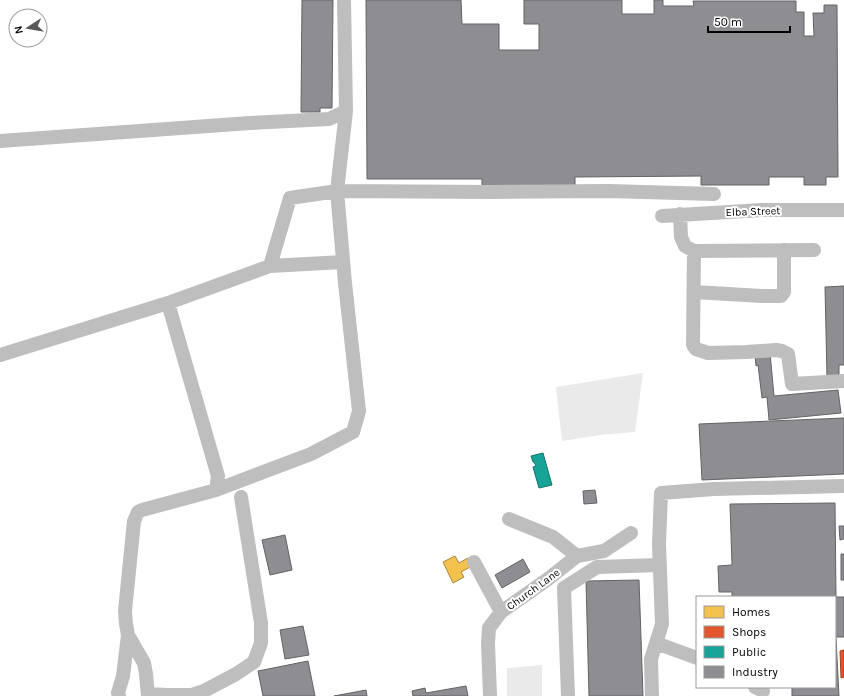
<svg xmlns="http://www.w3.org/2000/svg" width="844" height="696" viewBox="0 0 844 696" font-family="Karla,sans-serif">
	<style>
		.green { fill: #eaeaea }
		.homes { fill: #f2c14e; stroke: #a98737 }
		.shops { fill: #e4572e; stroke: #a03d20 }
		.public { fill: #17a398; stroke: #10726a }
		.industry { fill: #8d8d92; stroke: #636366 }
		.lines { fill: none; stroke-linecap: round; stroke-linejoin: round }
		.minor { stroke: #bebebe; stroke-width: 14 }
		.labels { text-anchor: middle; stroke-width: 4; stroke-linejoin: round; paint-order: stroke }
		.street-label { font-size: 11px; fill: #000; stroke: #fff }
	</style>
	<rect width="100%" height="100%" fill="#fff"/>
	<!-- green -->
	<path class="green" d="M643 373 635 432 600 435 562 441 556 387Z
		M542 665V696H507V668Z"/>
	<!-- homes -->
	<path class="homes" d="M455 556 459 563 468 558 472 566 461 572 464 577 453 583 443 562Z"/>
	<!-- shops -->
	<path class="shops" d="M844 650V677L841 678 840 651Z"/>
	<!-- public -->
	<path class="public" d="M543 453 552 485 539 488 533 467 536 466 534 462H533L531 456Z"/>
	<!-- industry -->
	<path class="industry" d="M302 0H333L332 108H320V112H301Z
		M366 0H461L462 24H499V50H539V24H524V0H622V14H654V0H663V6H694L693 1H796V12H804V36H814L813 13H824V5H837L838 177H826V185H804V177H769V185H701V176L575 177V185L482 186V179H367Z
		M844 286V365H839V377H827L825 287Z
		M770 353 774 396 838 390 841 413 769 420 767 397 762 398 758 365 756 366 755 355Z
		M844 418V474L702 480 699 424Z
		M595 490 597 503 584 504 583 491Z
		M835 503 836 597H844V637H835V597H732V592H719L718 566 732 565 730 504Z
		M839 526H844V539L840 540Z
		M285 535 292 570 270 575 262 540Z
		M841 554H844V580H841Z
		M523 559 530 572 502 588 495 575Z
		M639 580 643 696H589L586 581Z
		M303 626 309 655 285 659 280 630Z
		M835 638H836L839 696H792V687H835Z
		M308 661 315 696H263L258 671Z
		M466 686 468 696H413L412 691 425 688 426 693Z
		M366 690 367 696H334Z"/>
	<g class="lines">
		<!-- minor -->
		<path class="minor" d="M0 141 250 123 329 119 346 111 344 0
			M680 214 681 237 685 246 694 251 814 250
			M662 216 762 210H844
			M694 251 693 345 696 349 708 353 746 352 776 350 782 351 788 354 792 384 844 381
			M270 266 290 198 337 191 492 192 608 191 714 194
			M694 292 762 296H781L784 292V250
			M168 303 218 476 216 490
			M0 355 168 303 270 266 343 262
			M577 556 604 551 631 533
			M474 562 501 612
			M656 643 697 658
			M755 687 763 691
			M148 694 168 695H192L204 691 236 674 254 662 261 643V623L241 497
			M119 696 118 693 123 676 128 635
			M148 696 146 674 144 663 128 635 126 624 125 611 134 521 138 512 142 510 216 490 311 454 353 432 359 411 345 283 337 191 346 111
			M490 696 488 643 489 628 501 612 548 579 577 556 553 537 509 519
			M568 696 564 588 597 567 660 565
			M652 696 651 659 662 624 659 544 661 493 714 489 844 486"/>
	</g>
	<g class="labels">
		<!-- street labels -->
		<g class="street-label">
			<text transform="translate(753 211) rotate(-2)" y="4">Elba Street</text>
			<text transform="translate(533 589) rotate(-36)" y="4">Church Lane</text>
		</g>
	</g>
	<!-- legend -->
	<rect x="696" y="596" width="140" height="92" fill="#ffffff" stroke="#999999"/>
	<rect x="704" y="606" width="20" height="12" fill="#f2c14e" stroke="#999999"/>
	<text x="732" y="616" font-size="12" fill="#000000">Homes</text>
	<rect x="704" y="626" width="20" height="12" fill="#e4572e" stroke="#999999"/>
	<text x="732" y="636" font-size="12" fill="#000000">Shops</text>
	<rect x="704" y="646" width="20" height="12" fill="#17a398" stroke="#999999"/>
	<text x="732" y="656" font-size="12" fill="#000000">Public</text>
	<rect x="704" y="666" width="20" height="12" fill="#8d8d92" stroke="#999999"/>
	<text x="732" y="676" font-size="12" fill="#000000">Industry</text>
	<!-- north arrow -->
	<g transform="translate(28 28) rotate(258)"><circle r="19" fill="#ffffff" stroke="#999999"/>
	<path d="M0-3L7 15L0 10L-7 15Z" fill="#595959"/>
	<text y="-6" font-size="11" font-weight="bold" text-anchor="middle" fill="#000000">N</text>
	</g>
	<!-- scale -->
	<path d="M708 26v6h82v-6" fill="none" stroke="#000000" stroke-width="2"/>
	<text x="714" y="26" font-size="12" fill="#000000" stroke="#ffffff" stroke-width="3" paint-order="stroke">50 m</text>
</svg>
